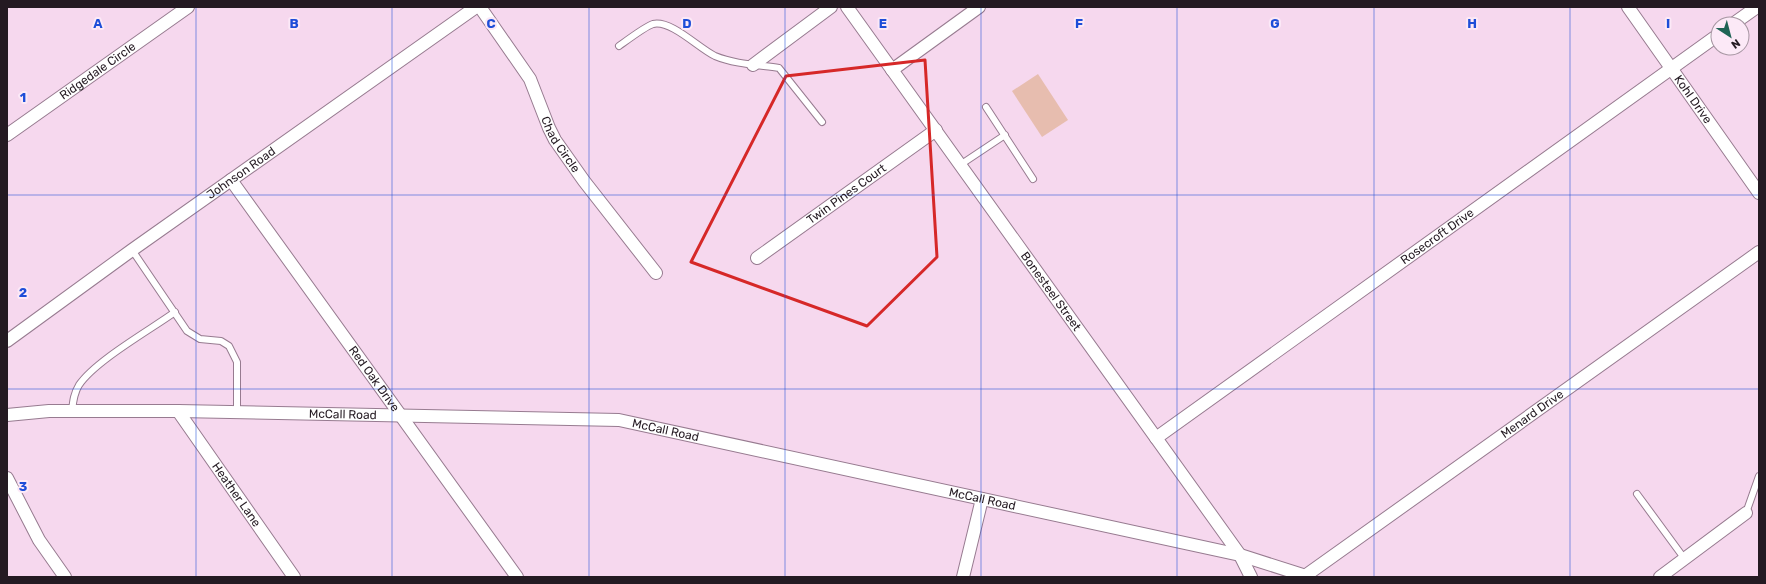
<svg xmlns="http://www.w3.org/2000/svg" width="1766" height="584" viewBox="0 0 1766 584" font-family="Rubik,sans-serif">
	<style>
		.green { fill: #e7bdaf }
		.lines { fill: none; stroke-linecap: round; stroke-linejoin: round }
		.lane-casing { stroke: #977b90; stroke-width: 8 }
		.street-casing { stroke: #977b90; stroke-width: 14 }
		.lane { stroke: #fff; stroke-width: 6 }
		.street { stroke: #fff; stroke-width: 12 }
		.marked { fill: none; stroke: #d62828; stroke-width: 3; stroke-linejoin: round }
		.grid { fill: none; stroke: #1d4ed8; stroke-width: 1; stroke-opacity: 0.55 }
		.labels { text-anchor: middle; stroke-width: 4; stroke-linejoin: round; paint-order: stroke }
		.street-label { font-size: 12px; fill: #241a22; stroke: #fce9f7 }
		.grid-label { font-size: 13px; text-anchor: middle; font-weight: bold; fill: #1d4ed8; stroke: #fce9f7; stroke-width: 4; stroke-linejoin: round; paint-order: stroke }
	</style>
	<rect width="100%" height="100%" fill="#f6d8ee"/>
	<!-- green -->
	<path class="green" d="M1038 74 1068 120 1042 137 1012 91Z"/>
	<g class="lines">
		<!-- lane casing -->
		<g class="lane-casing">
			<path id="lane" d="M619 46C626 41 646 26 653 24 672 20 698 48 715 56 734 64 758 65 779 68L822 122
				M986 107 1033 179
				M960 165 1005 135
				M132 250 187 331 200 339 221 341 229 346 237 362V412
				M72 411C73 401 74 393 79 385 95 361 150 330 175 312
				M1637 494 1684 558
				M1746 513 1759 476"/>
		</g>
		<!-- street casing -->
		<g class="street-casing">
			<g id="street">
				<path id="s1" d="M480 7 530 79 549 128 555 140 584 181 656 273"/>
				<path id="s2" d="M847 7 1240 555 1251 577"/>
				<path id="s3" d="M1628 7 1759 193"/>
				<path d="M1733 24 1757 7"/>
				<path d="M753 65 831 7"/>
				<path d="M892 70 979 7"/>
				<path id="s4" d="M7 135 188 7"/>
				<path id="s5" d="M231 180 517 577"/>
				<path id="s6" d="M757 258 936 130"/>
				<path id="s7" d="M7 341 132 250 476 7"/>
				<path id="s8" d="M178 411 294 577"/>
				<path id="s9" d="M7 415 49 411H178L619 420 1240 555 1309 577"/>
				<path id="s10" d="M1156 438 1718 35"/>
				<path d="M7 478 39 540 65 577"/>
				<path id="s11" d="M1305 576 1759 252"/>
				<path d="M963 577 982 499"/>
				<path d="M1660 577 1746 513"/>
			</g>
		</g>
		<!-- lane -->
		<use href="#lane" class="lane"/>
		<!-- street -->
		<use href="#street" class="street"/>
	</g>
	<!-- marked area -->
	<path class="marked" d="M925 60 937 257 867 326 691 262 786 76Z"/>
	<!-- grid -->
	<path class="grid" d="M196 7V577M392 7V577M589 7V577M785 7V577M981 7V577M1177 7V577M1374 7V577M1570 7V577M7 195H1759M7 389H1759"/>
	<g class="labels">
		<!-- street labels -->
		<g class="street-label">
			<text dy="4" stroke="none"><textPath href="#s4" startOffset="111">Ridgedale Circle</textPath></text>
			<text dy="4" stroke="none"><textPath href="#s3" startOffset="113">Kohl Drive</textPath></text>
			<text dy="4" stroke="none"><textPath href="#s1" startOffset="160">Chad Circle</textPath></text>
			<text dy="4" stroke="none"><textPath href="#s7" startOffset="288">Johnson Road</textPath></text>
			<text dy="4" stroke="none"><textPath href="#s6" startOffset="110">Twin Pines Court</textPath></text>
			<text dy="4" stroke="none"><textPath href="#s10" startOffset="346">Rosecroft Drive</textPath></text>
			<text dy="4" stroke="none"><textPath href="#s2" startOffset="350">Bonesteel Street</textPath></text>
			<text dy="4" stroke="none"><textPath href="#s5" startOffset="245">Red Oak Drive</textPath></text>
			<text dy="4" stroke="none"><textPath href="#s11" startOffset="279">Menard Drive</textPath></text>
			<text dy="4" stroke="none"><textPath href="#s9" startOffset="336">McCall Road</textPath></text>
			<text dy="4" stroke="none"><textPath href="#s9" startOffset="660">McCall Road</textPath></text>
			<text dy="4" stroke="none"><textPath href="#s8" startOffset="102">Heather Lane</textPath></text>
			<text dy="4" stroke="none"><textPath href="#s9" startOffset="984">McCall Road</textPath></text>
		</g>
	</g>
	<g class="grid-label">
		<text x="98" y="28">A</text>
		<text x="294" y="28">B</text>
		<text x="491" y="28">C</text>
		<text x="687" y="28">D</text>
		<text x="883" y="28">E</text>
		<text x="1079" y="28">F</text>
		<text x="1275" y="28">G</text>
		<text x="1472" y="28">H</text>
		<text x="1668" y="28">I</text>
		<text x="23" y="102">1</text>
		<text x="23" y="297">2</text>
		<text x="23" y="491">3</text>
	</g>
	<!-- border -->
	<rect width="1766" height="584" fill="none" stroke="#241a22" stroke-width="16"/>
	<!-- north arrow -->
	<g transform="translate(1730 36) rotate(144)"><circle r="19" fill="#fce9f7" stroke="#a696a2"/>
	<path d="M0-3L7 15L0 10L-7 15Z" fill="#1f6455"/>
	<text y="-6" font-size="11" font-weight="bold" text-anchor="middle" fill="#241a22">N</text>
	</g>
</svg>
